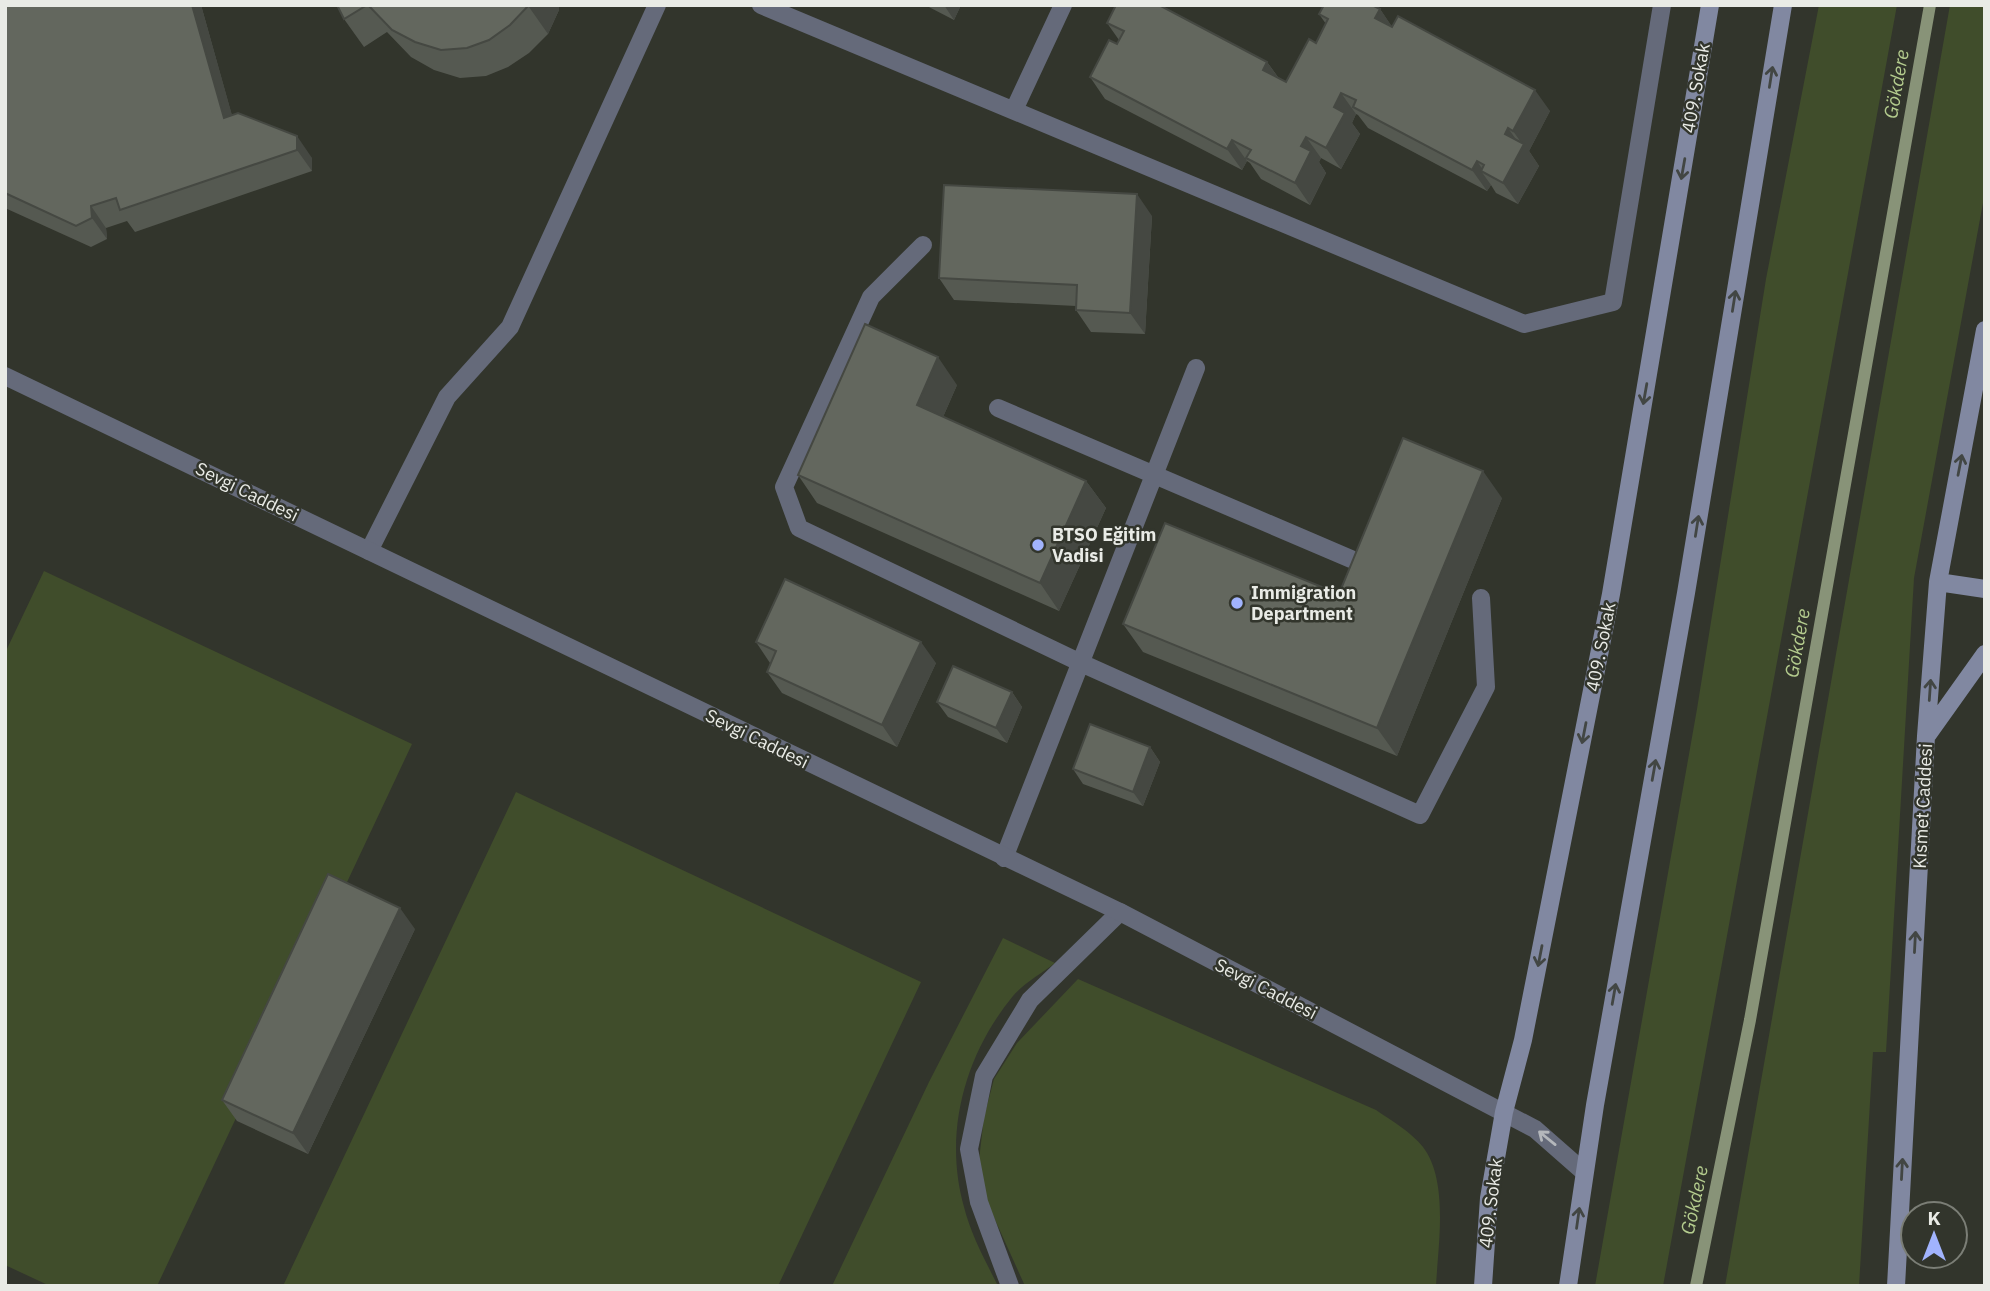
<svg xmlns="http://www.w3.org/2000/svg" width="1990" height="1291" viewBox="0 0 1990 1291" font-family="'IBM Plex Sans',sans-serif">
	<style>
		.green { fill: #404d2b }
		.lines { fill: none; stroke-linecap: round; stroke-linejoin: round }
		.stream { stroke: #889378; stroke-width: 12 }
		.service { stroke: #656a7a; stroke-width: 18 }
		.pedestrian { stroke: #656a7a; stroke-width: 18 }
		.minor { stroke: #656a7a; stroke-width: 18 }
		.tertiary { stroke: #656a7a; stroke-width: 18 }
		.secondary { stroke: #8188a1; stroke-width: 18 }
		.wall { fill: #555951 }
		.shaded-wall { fill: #454842 }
		.building { fill: #63675e; stroke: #454842; stroke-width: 2 }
		.oneway { stroke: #424643 }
		.oneway2 { stroke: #b4b7bb }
		.poi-dot { fill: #a1b3fd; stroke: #32352c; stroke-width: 2.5 }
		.labels { text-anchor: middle; stroke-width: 5; stroke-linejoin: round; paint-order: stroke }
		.street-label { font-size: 18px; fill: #e9ebe6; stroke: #32352c }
		.poi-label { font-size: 18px; font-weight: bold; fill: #e9ebe6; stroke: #32352c; text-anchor: start }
		.water-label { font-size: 19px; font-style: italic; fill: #b4cc8e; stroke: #32352c }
	</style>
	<rect width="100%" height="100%" fill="#32352c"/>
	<!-- green -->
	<path class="green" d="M1819 5H1897L1663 1286H1595L1697 709 1766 279Z
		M1950 5H1985V192L1914 578 1886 1052H1873L1859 1286H1725Z
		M44 571 412 744 157 1286H50L5 1265V653Z
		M516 792 921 982 778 1286H283Z
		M1003 938 1055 963C1042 973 1024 983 1013 996 965 1054 943 1133 964 1207 971 1235 985 1260 998 1286H832L929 1082Z
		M1078 979 1376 1110C1392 1121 1411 1132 1423 1147 1449 1181 1438 1246 1436 1286H1025L987 1202 979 1160 984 1117 994 1079 1017 1043Z"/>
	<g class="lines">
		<!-- stream -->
		<path class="stream" d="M1696 1286 1750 1020 1930 5"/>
		<!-- service -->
		<path class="service" d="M923 245 871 297 784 487 799 528 1081 663 1420 815 1486 687 1481 598
			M998 408 1351 559
			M1004 858 1196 368"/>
		<!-- pedestrian -->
		<path class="pedestrian" d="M1010 1286 979 1202 969 1149 984 1076 1030 1000 1120 912"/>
		<!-- minor -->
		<path class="minor" d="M761 5 1524 324 1613 302 1662 5
			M1014 110 1063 5
			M369 551 447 397 510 327 657 5"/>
		<!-- tertiary -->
		<path class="tertiary" d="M5 376 1120 912 1535 1129 1584 1172"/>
		<!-- secondary -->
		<path class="secondary" d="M1938 582 1985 589
			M1928 734 1985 654
			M1483 1286 1489 1198 1504 1112 1523 1040 1611 594 1710 5
			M1568 1286 1595 1105 1686 593 1783 5
			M1896 1286 1926 736 1938 582 1985 330"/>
	</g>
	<!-- wall -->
	<path class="wall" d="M5 5H201L232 116 312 158V171L135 232 127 221 106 228 107 239 91 247 5 208Z
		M337 5H559V10L548 34 529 53 508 67 486 76 460 78 434 70 411 57 387 32 364 47 344 19Z
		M925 5H961L954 20Z
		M1380 9 1392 27 1550 111 1529 151 1539 166 1518 204 1496 193 1491 185 1487 191 1368 128 1358 115 1356 114 1352 123 1360 134 1341 169 1321 158 1319 162 1326 173 1310 205 1261 179 1250 163 1247 161 1242 170 1105 99 1090 77 1117 44 1119 40 1107 23 1267 62 1278 77 1286 82 1316 43 1326 24 1319 14Z
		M1152 216 1145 334 1091 332 1076 310V306L954 300 939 278Z
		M957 385 943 417 1086 481 1106 508 1059 611 817 503 798 475Z
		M1502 498 1397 756 1143 652 1123 624 1339 594Z
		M756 642 936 663 897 747 782 693 767 672 770 663Z
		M1012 692 1022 707 1007 743 948 717 937 702Z
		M1150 747 1160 762 1143 806 1083 784 1073 769Z
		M415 929 308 1154 237 1121 222 1100Z"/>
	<!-- shaded-wall -->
	<path class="shaded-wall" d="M192 5H201L239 140 224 118Z
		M529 5H559V10L548 34 529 7Z
		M944 5H961L954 20Z
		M1380 9 1395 31 1375 18Z
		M1267 62 1282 83 1263 70Z
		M1535 90 1550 111 1529 151 1539 166 1518 204 1503 183 1505 134 1508 128 1522 148 1523 145 1513 131Z
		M1341 93 1356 114 1352 123 1360 134 1341 169 1326 148 1334 107Z
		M297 136 312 158V171L297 150Z
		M1306 137 1321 158 1319 162 1326 173 1310 205 1295 183 1301 146Z
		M1232 140 1247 161 1242 170 1227 149Z
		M1477 161 1485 173 1481 171 1491 185 1487 191 1472 170Z
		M1137 194 1152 216 1145 334 1130 313Z
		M91 206 106 228 107 239 92 218Z
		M938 357 957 385 936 433 917 405Z
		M1483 471 1502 498 1397 756 1377 728Z
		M1086 481 1106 508 1059 611 1040 583Z
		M921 642 936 663 897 747 882 725Z
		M1012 692 1022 707 1007 743 996 728Z
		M1150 747 1160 762 1143 806 1133 792Z
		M400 908 415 929 308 1154 293 1133Z"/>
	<!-- building -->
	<path class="building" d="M5 5H192L224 118 238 113 297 136V150L120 210 116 198 91 206 92 218 76 226 5 193Z
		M337 5H367L344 19Z
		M368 5H529L510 25 489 40 467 48 441 50 415 42 392 30Z
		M1116 5H1159L1267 62 1263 70 1286 82 1309 39 1316 43 1328 19 1319 14 1324 5H1372L1380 9 1375 18 1392 27 1398 16 1535 90 1513 131 1508 128 1505 134 1524 144 1503 183 1481 171 1484 165 1477 161 1472 170 1353 107 1356 100 1341 93 1334 107 1345 113 1326 148 1306 137 1301 146 1311 151 1295 183 1246 158 1251 150 1232 140 1227 149 1090 77 1109 40 1117 44 1124 31 1107 23Z
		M944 185 1137 194 1130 313 1076 310 1077 285 939 278Z
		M865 324 938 357 917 405 1086 481 1040 583 798 475Z
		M1403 438 1483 471 1377 728 1123 624 1165 523 1339 594Z
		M785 579 921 642 882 725 767 672 776 651 756 642Z
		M953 666 1012 692 996 728 937 702Z
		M1090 724 1150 747 1133 792 1073 769Z
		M328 874 400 908 293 1133 222 1100Z"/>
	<!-- one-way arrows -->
	<defs><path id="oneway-shaft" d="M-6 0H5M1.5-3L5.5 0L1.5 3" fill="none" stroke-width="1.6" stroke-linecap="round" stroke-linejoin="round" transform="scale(1.75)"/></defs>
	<g class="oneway">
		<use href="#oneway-shaft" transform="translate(1771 77) rotate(-81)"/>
		<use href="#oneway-shaft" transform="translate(1683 169) rotate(100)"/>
		<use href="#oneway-shaft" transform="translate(1734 301) rotate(-81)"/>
		<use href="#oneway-shaft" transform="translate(1645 394) rotate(100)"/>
		<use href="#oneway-shaft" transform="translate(1960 465) rotate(-79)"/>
		<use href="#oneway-shaft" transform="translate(1697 526) rotate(-81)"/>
		<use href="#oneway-shaft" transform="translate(1930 690) rotate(-86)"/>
		<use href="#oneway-shaft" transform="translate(1584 733) rotate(101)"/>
		<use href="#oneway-shaft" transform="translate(1654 770) rotate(-80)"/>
		<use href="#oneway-shaft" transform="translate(1915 942) rotate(-87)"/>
		<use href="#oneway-shaft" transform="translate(1540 956) rotate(101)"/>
		<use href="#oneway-shaft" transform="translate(1614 994) rotate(-80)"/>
		<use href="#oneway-shaft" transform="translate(1902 1169) rotate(-87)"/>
		<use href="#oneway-shaft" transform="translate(1578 1218) rotate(-82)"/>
	</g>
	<use class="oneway2" href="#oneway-shaft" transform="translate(1547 1138) rotate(-141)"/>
	<!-- markers -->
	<g class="poi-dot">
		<circle cx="1038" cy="545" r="7"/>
		<circle cx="1237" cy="603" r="7"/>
	</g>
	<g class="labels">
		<!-- street labels -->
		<g class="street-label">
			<text transform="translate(1696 88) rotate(-80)" y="6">409. Sokak</text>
			<text transform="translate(247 492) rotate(26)" y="6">Sevgi Caddesi</text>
			<text transform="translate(1601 647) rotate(-79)" y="6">409. Sokak</text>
			<text transform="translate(757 739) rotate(26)" y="6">Sevgi Caddesi</text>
			<text transform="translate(1923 806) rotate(-87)" y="6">Kısmet Caddesi</text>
			<text transform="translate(1266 989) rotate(27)" y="6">Sevgi Caddesi</text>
			<text transform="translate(1491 1203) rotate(-83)" y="6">409. Sokak</text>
		</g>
		<!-- poi labels -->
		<g class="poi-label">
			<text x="1052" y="541">BTSO Eğitim<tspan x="1052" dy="21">Vadisi</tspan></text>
			<text x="1251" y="599">Immigration<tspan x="1251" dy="21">Department</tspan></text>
		</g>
		<!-- water labels -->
		<g class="water-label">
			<text transform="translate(1896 84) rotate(-80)" y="7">Gökdere</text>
			<text transform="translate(1797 643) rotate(-80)" y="7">Gökdere</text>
			<text transform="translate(1694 1200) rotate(-78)" y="7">Gökdere</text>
		</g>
	</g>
	<!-- border -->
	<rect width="1990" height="1291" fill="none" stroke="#e9ebe6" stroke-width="14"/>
	<!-- north arrow -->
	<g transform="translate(1934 1235)"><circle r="33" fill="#32352c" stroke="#7b7e76" stroke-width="2"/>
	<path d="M0-5L12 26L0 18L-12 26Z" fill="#a1b3fd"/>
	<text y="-10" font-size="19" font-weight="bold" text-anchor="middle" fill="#e9ebe6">K</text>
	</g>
</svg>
